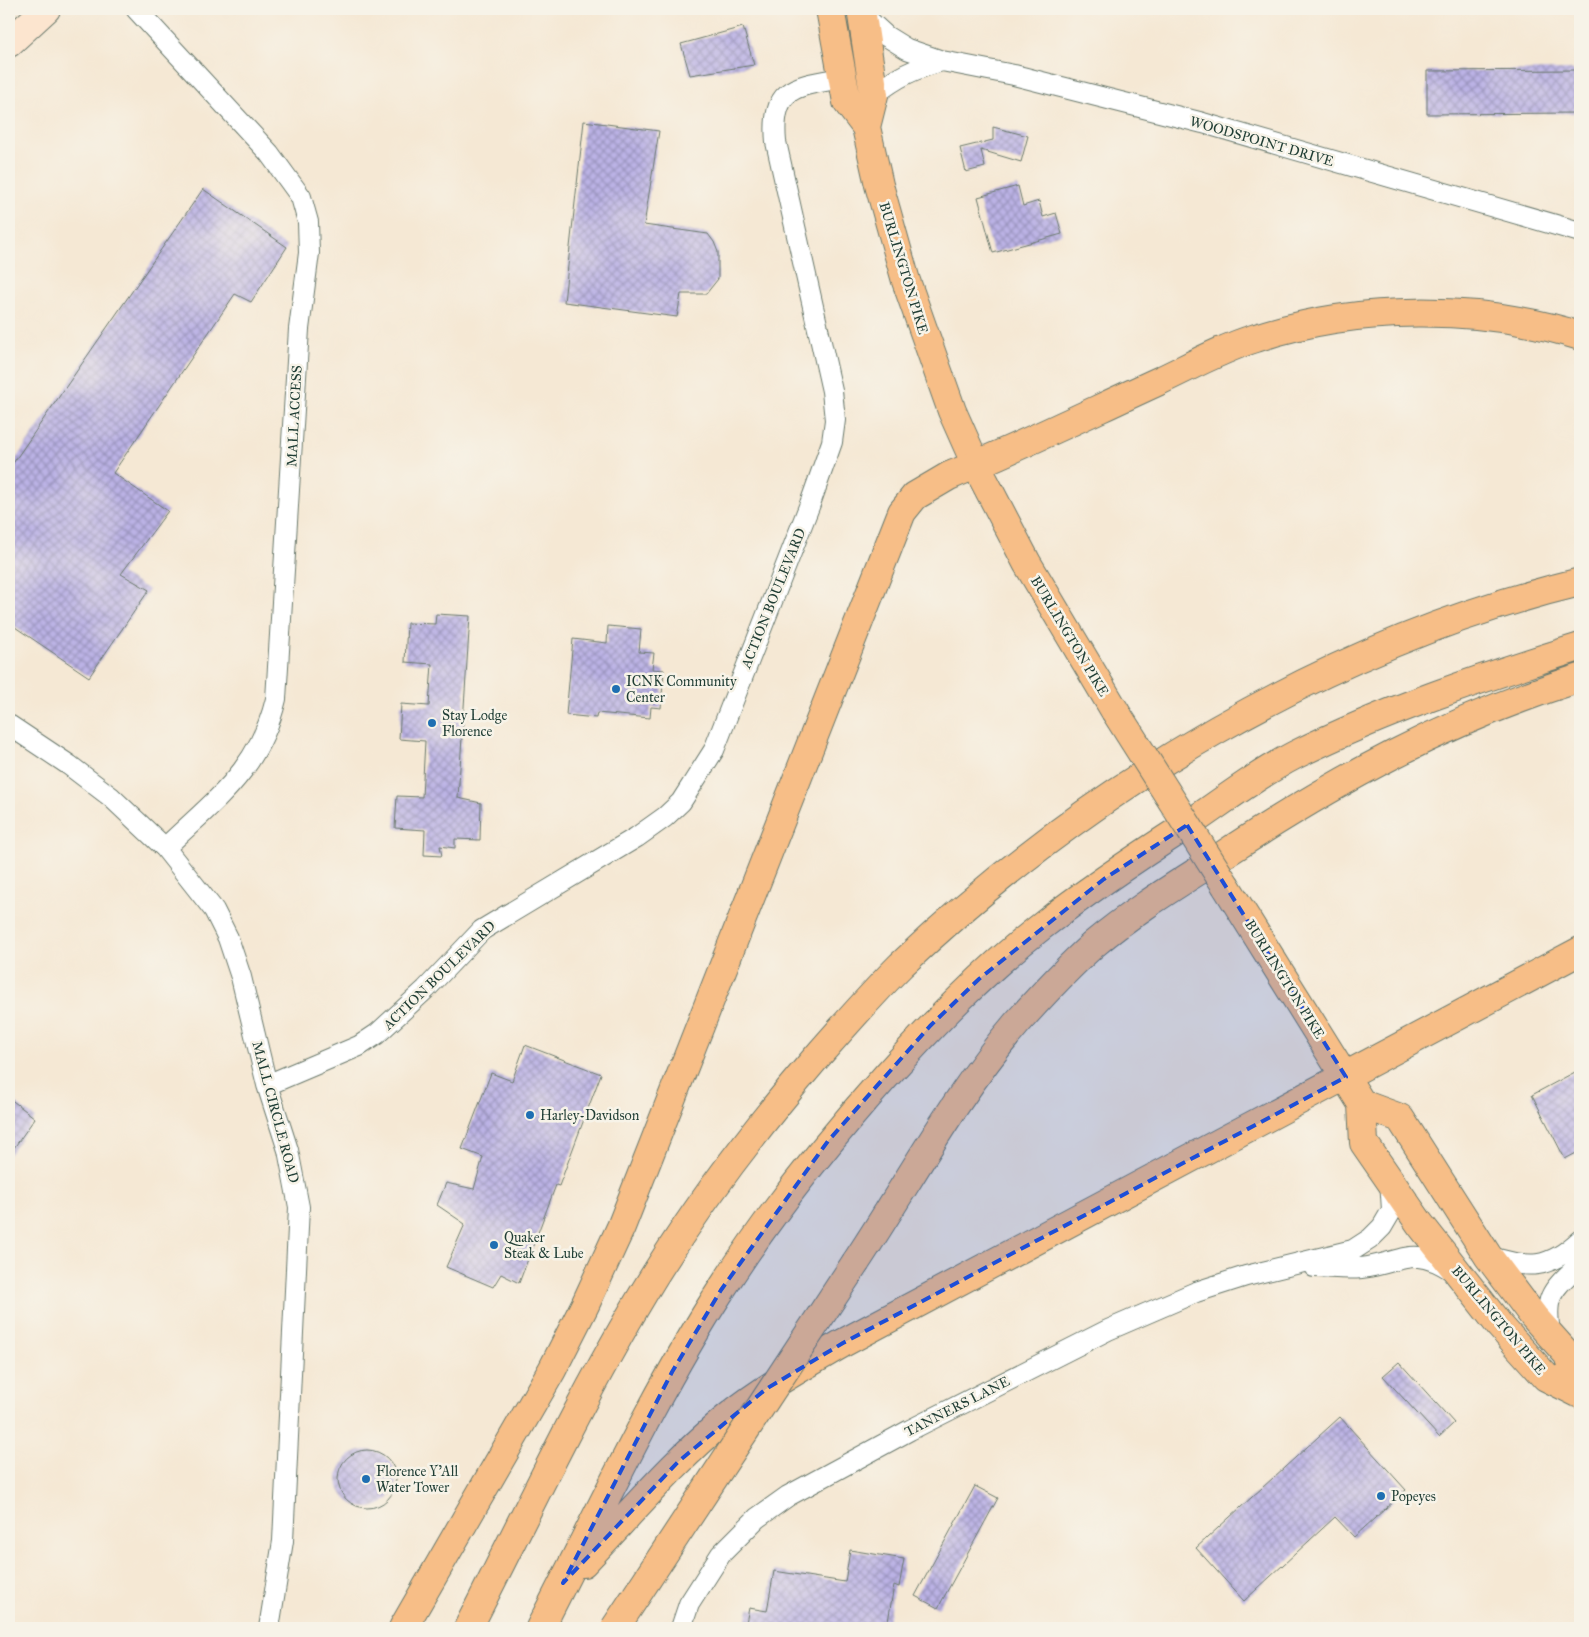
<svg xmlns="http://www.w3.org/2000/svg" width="1589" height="1637" viewBox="0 0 1589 1637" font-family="'IM FELL Great Primer',serif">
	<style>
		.building { fill: url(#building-cross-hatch) }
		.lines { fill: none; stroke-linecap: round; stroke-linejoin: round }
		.minor-casing { stroke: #6a796c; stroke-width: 22 }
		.secondary-casing { stroke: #6a796c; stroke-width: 30 }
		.primary-casing { stroke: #6a796c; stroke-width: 30 }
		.motorway-casing { stroke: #6a796c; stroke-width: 30 }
		.minor { stroke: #fff; stroke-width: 20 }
		.secondary { stroke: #fce5cf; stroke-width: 28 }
		.primary { stroke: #f7be87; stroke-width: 28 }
		.motorway { stroke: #f7be87; stroke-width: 28 }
		.primary-bridge-casing { stroke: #6a796c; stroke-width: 30; stroke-linecap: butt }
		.motorway-bridge-casing { stroke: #6a796c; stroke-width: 30; stroke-linecap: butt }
		.primary-bridge { stroke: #f7be87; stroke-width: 28 }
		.motorway-bridge { stroke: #f7be87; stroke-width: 28 }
		.marked { fill: #1d4ed8; fill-opacity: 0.2; stroke: #1d4ed8; stroke-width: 4; stroke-dasharray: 10 6; stroke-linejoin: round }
		.poi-dot { fill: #1f6fb2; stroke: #f7f3e8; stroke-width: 2 }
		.labels { text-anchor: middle; stroke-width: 5; stroke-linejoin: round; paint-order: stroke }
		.street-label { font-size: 14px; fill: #1f3d34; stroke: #f7f3e8 }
		.poi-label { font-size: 14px; fill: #1f3d34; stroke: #f7f3e8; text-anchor: start }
	</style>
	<defs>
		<pattern id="building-cross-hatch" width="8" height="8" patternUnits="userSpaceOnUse" patternTransform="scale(1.25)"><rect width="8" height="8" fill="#bbb2e5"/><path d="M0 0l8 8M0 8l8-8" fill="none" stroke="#9792ba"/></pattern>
	</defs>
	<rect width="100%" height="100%" fill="#f7f3e8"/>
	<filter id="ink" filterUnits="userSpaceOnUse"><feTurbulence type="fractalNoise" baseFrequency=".02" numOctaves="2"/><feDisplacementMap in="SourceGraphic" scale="10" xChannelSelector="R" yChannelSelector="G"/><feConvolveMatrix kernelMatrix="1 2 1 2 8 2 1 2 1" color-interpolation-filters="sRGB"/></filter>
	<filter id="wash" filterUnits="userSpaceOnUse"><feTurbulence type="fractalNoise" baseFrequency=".0096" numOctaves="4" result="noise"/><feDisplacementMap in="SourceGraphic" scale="20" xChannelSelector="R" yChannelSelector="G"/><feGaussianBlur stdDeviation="1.12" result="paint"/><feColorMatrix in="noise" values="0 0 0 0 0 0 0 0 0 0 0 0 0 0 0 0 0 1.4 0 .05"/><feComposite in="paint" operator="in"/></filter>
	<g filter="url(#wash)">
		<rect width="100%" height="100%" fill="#f5e8d4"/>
		<g id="blocks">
			<!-- building -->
			<path class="building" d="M743 27 754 65 690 75 681 44Z
				M1580 70V113L1427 114V71Z
				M584 121 659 131 644 225 708 234 714 242 718 252V279L706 294H681L677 317 564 302Z
				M993 127 1028 136 1021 162 981 150 985 167 966 172 960 148 993 140Z
				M1018 186 1023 206 1039 201 1043 217 1056 213 1062 234 993 253 978 197Z
				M203 189 287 247 251 302 235 294 113 473 168 511 121 574 149 590 89 677 9 623V469Z
				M436 614 470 616 458 798 481 803 480 840 455 839V848L440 846 442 856 424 855 425 830 395 828 397 796 422 797 425 741 399 739 401 704 429 706 432 664 405 662 407 623 435 624Z
				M608 626 641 629 639 652 654 653 652 669 664 670 661 708 651 707 650 718 597 713 596 718 566 715 573 639 607 643Z
				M525 1045 601 1074 559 1186 556 1185 519 1283 501 1274 493 1287 446 1267 465 1224 437 1205 446 1183 474 1189 483 1157 462 1149 491 1073 512 1081Z
				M1575 1072 1580 1083V1151L1565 1159 1532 1095Z
				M9 1098 35 1118 9 1155Z
				M1399 1362 1454 1423 1439 1437 1383 1376Z
				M1340 1417 1406 1490 1354 1537 1335 1517 1244 1601 1196 1548Z
				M338 1479a29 29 0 1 1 58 0a29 29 0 1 1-58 0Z
				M975 1486 998 1498 938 1608 915 1596Z
				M850 1550 904 1559 899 1587 894 1585 887 1628H745L749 1608 767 1611 774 1571 845 1582Z"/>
		</g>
	</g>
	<g filter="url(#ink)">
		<use href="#blocks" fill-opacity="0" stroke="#6a796c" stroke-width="1"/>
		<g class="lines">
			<!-- minor casing -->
			<g class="minor-casing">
				<path id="minor" d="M136 9 269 153 301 197 308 222 309 253 299 329 276 699C259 770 216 799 165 848
					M862 14 886 36 907 49 942 61 1014 75 1203 123 1580 232
					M874 95C897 77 913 69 942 61
					M9 725 69 765 111 797 165 848 214 910 228 938 241 977 267 1085 288 1150 299 1207 283 1541 269 1628
					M267 1085 359 1046 377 1034 426 989 482 930 637 837 665 817 681 802 714 750 810 504 832 442 835 420 832 391 776 142C771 86 796 86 842 78
					M1488 1256C1529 1269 1548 1270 1580 1240
					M1314 1267C1329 1267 1346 1270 1361 1268 1403 1263 1411 1244 1453 1271
					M1551 1337C1543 1296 1551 1291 1580 1264
					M681 1628 689 1604 721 1554 757 1518 788 1496 910 1430 1108 1330 1196 1292 1246 1276 1353 1250 1370 1239 1382 1227 1392 1210 1390 1180"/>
			</g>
			<!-- secondary casing -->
			<g class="secondary-casing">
				<path id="secondary" d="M9 43 46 9"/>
			</g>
			<!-- primary casing -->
			<g class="primary-casing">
				<path id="primary" d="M830 9 847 102 866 127 879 185 906 281 952 411 976 465 1027 563 1115 711
					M861 9 874 95 866 127
					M1226 886 1362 1104 1364 1143 1420 1224 1500 1326 1546 1377 1580 1394
					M1362 1104 1400 1118 1488 1256 1534 1317 1568 1355 1580 1394"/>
			</g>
			<!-- motorway casing -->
			<g class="motorway-casing">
				<path id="motorway" d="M856 1262C909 1182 955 1095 1017 1023 1041 996 1067 968 1094 944 1133 911 1178 884 1220 857 1337 780 1446 720 1580 678
					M583 1563C631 1513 675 1460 728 1417 764 1388 804 1366 843 1343L1580 951
					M403 1628 552 1370 585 1305 621 1227 902 512 915 496 949 476C1020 447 1089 413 1159 381 1191 366 1223 348 1256 338 1355 305 1481 304 1580 336
					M468 1628C528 1511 585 1388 654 1276 702 1199 756 1128 815 1059 843 1027 871 995 901 965 1085 789 1332 642 1580 582
					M540 1628C599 1514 653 1395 723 1287 772 1211 826 1143 887 1075 935 1022 985 970 1042 926 1089 889 1139 856 1189 824 1223 801 1258 774 1295 755 1386 710 1483 677 1580 647"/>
			</g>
			<!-- minor -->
			<use href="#minor" class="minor"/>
			<!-- secondary -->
			<use href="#secondary" class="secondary"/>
			<!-- primary -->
			<use href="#primary" class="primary"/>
			<!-- motorway -->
			<use href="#motorway" class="motorway"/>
			<!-- primary-bridge casing -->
			<g class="primary-bridge-casing">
				<path id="primary-bridge" d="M1115 711 1226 886"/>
			</g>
			<!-- motorway-bridge casing -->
			<g class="motorway-bridge-casing">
				<path id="motorway-bridge" d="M615 1628 856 1262"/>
			</g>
			<!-- primary-bridge -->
			<use href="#primary-bridge" class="primary-bridge"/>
			<!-- motorway-bridge -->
			<use href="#motorway-bridge" class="motorway-bridge"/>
		</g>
	</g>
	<!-- marked area -->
	<path class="marked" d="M1187 825 1346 1077 843 1343 766 1389 679 1461 563 1583 672 1372 721 1290 828 1141 930 1026 979 979 1104 879Z"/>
	<!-- markers -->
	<g class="poi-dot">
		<circle cx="616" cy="689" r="5"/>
		<circle cx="432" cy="723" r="5"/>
		<circle cx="530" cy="1115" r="5"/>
		<circle cx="494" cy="1245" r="5"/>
		<circle cx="366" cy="1479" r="5"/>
		<circle cx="1381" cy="1496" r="5"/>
	</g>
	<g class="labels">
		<!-- street labels -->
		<g class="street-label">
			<text transform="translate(1262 141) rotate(16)" y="5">WOODSPOINT DRIVE</text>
			<text transform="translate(904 268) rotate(73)" y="5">BURLINGTON PIKE</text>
			<text transform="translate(294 416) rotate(-87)" y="5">MALL ACCESS</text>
			<text transform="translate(773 598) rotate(-68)" y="5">ACTION BOULEVARD</text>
			<text transform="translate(1070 636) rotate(59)" y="5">BURLINGTON PIKE</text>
			<text transform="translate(439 975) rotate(-44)" y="5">ACTION BOULEVARD</text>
			<text transform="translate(1285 979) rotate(58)" y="5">BURLINGTON PIKE</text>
			<text transform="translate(276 1112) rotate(75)" y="5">MALL CIRCLE ROAD</text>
			<text transform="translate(1499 1320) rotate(50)" y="5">BURLINGTON PIKE</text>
			<text transform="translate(957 1406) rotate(-27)" y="5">TANNERS LANE</text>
		</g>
		<!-- poi labels -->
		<g class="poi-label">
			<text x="626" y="686">ICNK Community<tspan x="626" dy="16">Center</tspan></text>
			<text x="442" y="720">Stay Lodge<tspan x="442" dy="16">Florence</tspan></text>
			<text x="540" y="1120">Harley-Davidson</text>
			<text x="504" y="1242">Quaker<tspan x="504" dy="16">Steak &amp; Lube</tspan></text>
			<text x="376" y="1476">Florence Y’All<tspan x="376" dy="16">Water Tower</tspan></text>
			<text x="1391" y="1501">Popeyes</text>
		</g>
	</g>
	<!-- margin -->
	<rect width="1589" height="1637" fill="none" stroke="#f7f3e8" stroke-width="30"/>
</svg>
